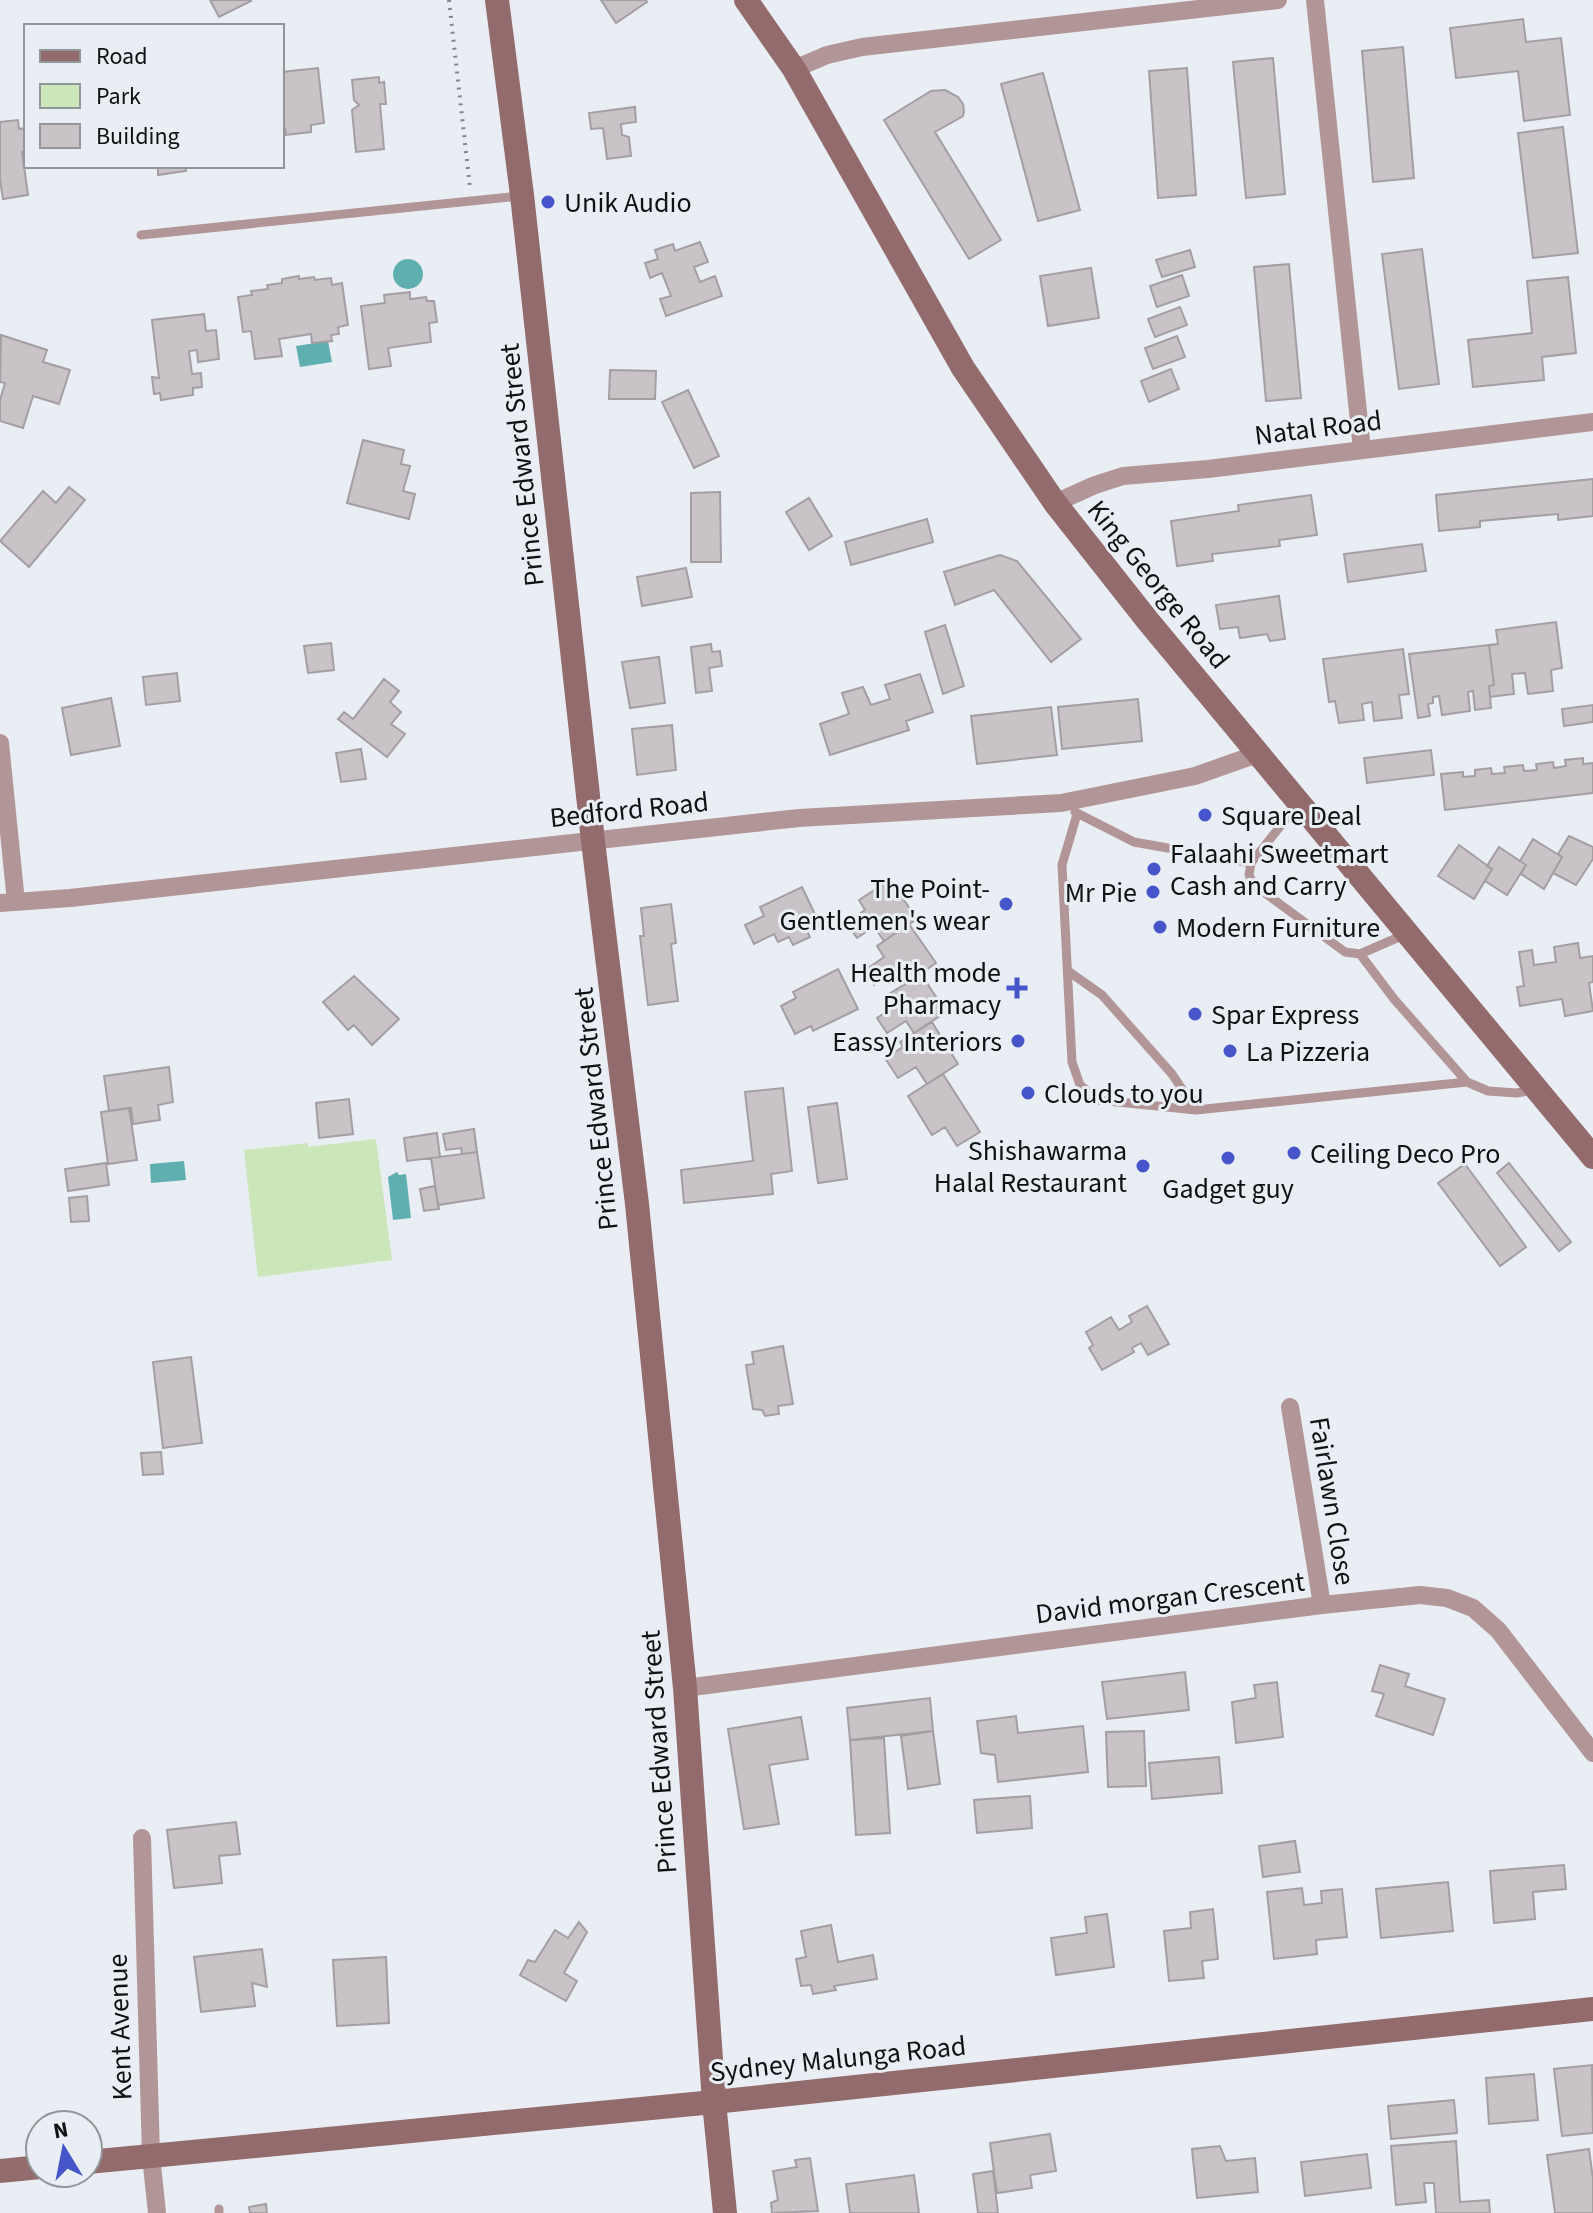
<svg xmlns="http://www.w3.org/2000/svg" width="1593" height="2213" viewBox="0 0 1593 2213" font-family="'Source Sans 3',sans-serif">
	<style>
		.green { fill: #cbe7ba }
		.water { fill: #60afb0 }
		.building { fill: #c9c3c8; stroke: #a49ea3; stroke-width: 2 }
		.lines { fill: none; stroke-linecap: round; stroke-linejoin: round }
		.path { stroke: #828689; stroke-width: 4; stroke-dasharray: 2 6; stroke-linecap: butt }
		.lane { stroke: #b29596; stroke-width: 9 }
		.street { stroke: #b29596; stroke-width: 18 }
		.secondary { stroke: #946b6d; stroke-width: 24 }
		.poi-dot { fill: #4656ca; stroke: #e8eef3; stroke-width: 3 }
		.labels { text-anchor: middle; stroke-width: 6; stroke-linejoin: round; paint-order: stroke }
		.poi-label { font-size: 28px; fill: #0f1112; stroke: #e8eef3; text-anchor: start }
		.street-label { font-size: 28px; fill: #0f1112; stroke: #e8eef3 }
	</style>
	<rect width="100%" height="100%" fill="#e8eef3"/>
	<!-- green -->
	<path class="green" d="M376 1139 392 1260 258 1277 244 1150 308 1143V1147Z"/>
	<!-- water -->
	<path class="water" d="M393 274a15 15 0 1 1 30 0a15 15 0 1 1-30 0Z
		M328 341 332 362 300 367 296 346Z
		M184 1161 186 1180 151 1183 150 1164Z
		M397 1172 399 1175 406 1174 411 1218 393 1220 388 1177Z"/>
	<!-- building -->
	<path class="building" d="M210 0H250L251 1 219 17Z
		M601 0H646L647 2 616 23Z
		M1523 19 1526 42 1561 38 1570 115 1524 121 1518 71 1456 78 1450 28Z
		M1403 47 1414 178 1373 182 1362 51Z
		M1273 58 1285 194 1246 198 1233 62Z
		M318 68 324 123 311 125V132L286 135 285 128H282V72Z
		M1187 68 1196 195 1158 198 1149 71Z
		M1043 73 1080 210 1038 221 1001 84Z
		M379 77V83L384 82 386 104H380L384 149 356 152 352 110 359 105 354 100 352 80Z
		M945 90 958 97 963 104 964 112 963 116 935 132 1001 240 969 259 884 120 931 91Z
		M635 107 636 122 621 124 622 135 629 137 631 156 607 159 603 128 591 129 589 113Z
		M18 120 19 129 26 128V151L22 152 28 195 3 199 0 180V122Z
		M1563 127 1578 253 1533 258 1518 133Z
		M158 166H185L186 171 158 175Z
		M700 242 708 262 694 267 700 282 715 276 722 296 666 316 660 299 671 296 662 273 650 278 645 263 658 259 655 250 673 244 675 251Z
		M1422 249 1439 384 1399 389 1382 254Z
		M1190 250 1195 267 1162 277 1156 260Z
		M1289 264 1301 398 1266 401 1254 267Z
		M1091 268 1099 318 1048 326 1040 276Z
		M1182 275 1189 296 1157 307 1150 286Z
		M299 276V279L314 277 315 280 331 278 332 285 342 283 348 325 338 327 339 334 331 335 332 341 312 343 311 334 279 339 282 356 255 359 251 331 243 332 238 297 252 295 251 291 268 289 267 285 282 283V279Z
		M1568 277 1576 353 1542 357 1544 380 1473 387 1468 340 1532 333 1527 281Z
		M410 292V299L426 297 427 301H434L437 322 429 323 431 342 388 348 391 366 369 369 361 306 385 303 384 295Z
		M1180 307 1187 325 1155 337 1148 319Z
		M204 314 206 331 216 330 219 359 198 362 197 350 189 351 192 374 201 373 202 387 193 388V395L161 400 160 393 154 394 152 377 159 378 152 320Z
		M1 335 47 350 43 362 70 370 59 404 33 396 23 428 0 421V400L5 383 0 382Z
		M1177 336 1185 357 1153 369 1145 348Z
		M1171 369 1179 389 1149 402 1141 381Z
		M610 370 656 371 655 399H609Z
		M688 390 719 456 694 468 662 402Z
		M363 440 404 450 401 464 410 466 403 491 415 494 409 519 347 503Z
		M1593 479V516L1558 520V514L1480 521V527L1439 531 1436 495Z
		M69 487 85 500 29 567 0 541 43 491 56 503Z
		M720 492 721 562H691V493Z
		M1311 495 1317 535 1279 540 1280 546 1212 554 1213 561 1177 566 1171 521 1239 511 1238 505Z
		M809 498 832 536 809 550 786 512Z
		M927 519 933 542 851 565 845 542Z
		M1422 544 1426 571 1348 582 1344 554Z
		M1000 555 1017 561 1081 639 1051 662 994 590 955 605 944 572Z
		M686 568 692 597 642 606 637 577Z
		M1279 596 1285 639 1270 641 1267 634 1240 638 1238 627 1220 629 1216 605Z
		M1556 622 1562 668 1551 670 1553 691 1528 694 1525 673 1512 674 1514 694 1490 697 1489 686 1494 685 1489 645 1498 644 1496 630Z
		M945 625 964 686 943 694 925 632Z
		M331 643 334 670 308 673 304 646Z
		M711 644 712 652 720 651 722 666 709 668 712 691 696 693 691 647Z
		M1489 645 1494 685 1489 686 1491 708 1475 710 1473 691 1468 692 1470 711 1442 715 1439 696 1433 697V703L1428 704 1430 716 1418 718 1409 654Z
		M1403 649 1409 694 1399 695 1402 718 1374 721 1372 702 1362 704 1364 720 1339 723 1335 701 1329 702 1323 659Z
		M659 657 665 703 630 708 622 662Z
		M177 673 180 701 146 705 143 677Z
		M920 674 933 712 906 721 909 730 830 755 820 724 849 714 842 693 863 687 871 705 890 699 885 685Z
		M384 679 399 691 390 702 401 712 391 724 405 734 387 757 338 719 344 712 353 719Z
		M111 698 120 746 71 755 62 708Z
		M1138 699 1142 741 1062 749 1058 707Z
		M1593 705V722L1564 726 1562 709Z
		M1051 707 1057 755 977 764 971 716Z
		M672 725 676 770 637 775 632 729Z
		M361 749 366 779 341 782 336 753Z
		M1431 750 1434 775 1367 783 1364 758Z
		M1583 758V764L1593 763V793L1445 810 1441 774 1463 772V777L1475 776V770L1491 768 1492 774 1505 773 1504 767 1523 765 1524 771 1537 770 1536 764 1553 762 1554 768 1566 766 1565 760Z
		M1569 836 1593 847V859L1576 885 1553 873 1562 857 1558 854Z
		M1533 839 1562 857 1544 889 1521 874 1526 865 1520 861Z
		M1459 845 1492 869 1474 899 1438 876Z
		M1499 847 1526 865 1507 895 1485 881 1492 869 1487 866Z
		M890 880 917 919 884 941 874 927 857 938 846 923 865 910 859 900Z
		M802 887 820 925 807 931 810 937 793 945 789 937 778 942 774 934 754 944 745 925 764 916 760 907Z
		M671 904 676 943 671 944 678 1001 648 1005 640 936H644L641 908Z
		M909 924 936 963 904 985 895 971 874 985 864 971 884 957 877 946Z
		M1578 943 1580 958 1593 956V982L1589 983 1593 1011 1565 1016 1562 999 1520 1006 1517 987 1524 986 1519 952 1532 950 1534 965 1556 962 1554 947Z
		M838 969 858 1009 813 1031 811 1026 795 1034 781 1006 796 998 793 992Z
		M921 974 946 1012 914 1033 906 1021 887 1033 877 1018 897 1005 889 994Z
		M354 976 399 1019 372 1045 354 1025 348 1030 323 1002Z
		M932 1022 958 1064 927 1084 916 1067 898 1078 885 1058 903 1047 900 1042Z
		M169 1067 173 1102 158 1105 160 1120 133 1124 131 1108 109 1111 104 1076Z
		M943 1074 980 1132 957 1146 945 1127 932 1135 908 1096Z
		M783 1088 792 1171 771 1174 773 1194 684 1203 681 1170 753 1161 745 1092Z
		M349 1099 353 1134 319 1138 316 1103Z
		M837 1103 847 1179 818 1183 808 1107Z
		M129 1108 137 1160 108 1164 101 1112Z
		M474 1129 477 1152 462 1154 461 1148 446 1150 443 1134Z
		M437 1133 440 1157 407 1161 404 1138Z
		M477 1152 484 1198 438 1205 431 1158Z
		M106 1163 109 1185 68 1191 65 1169Z
		M1509 1163 1571 1242 1559 1251 1497 1173Z
		M1465 1164 1526 1247 1500 1266 1438 1183Z
		M435 1186 439 1209 424 1211 420 1189Z
		M87 1196 89 1221 71 1222 69 1198Z
		M1147 1306 1169 1344 1148 1355 1141 1343 1132 1348 1134 1352 1102 1370 1089 1348 1093 1345 1086 1332 1111 1317 1119 1330 1132 1322 1129 1316Z
		M783 1346 793 1404 778 1406 779 1414 765 1416 762 1410 753 1409 746 1365 754 1364 752 1352Z
		M191 1357 202 1443 163 1448 153 1362Z
		M161 1452 163 1474 143 1475 141 1453Z
		M1380 1665 1409 1674 1405 1686 1445 1699 1433 1735 1376 1716 1384 1694 1372 1691Z
		M1185 1672 1189 1710 1107 1719 1102 1682Z
		M1277 1682 1283 1737 1236 1743 1232 1702 1256 1698 1254 1685Z
		M930 1698 933 1731 850 1740 847 1708Z
		M1016 1716 1018 1733 1083 1726 1088 1772 998 1782 995 1755 981 1753 977 1721Z
		M801 1717 808 1759 769 1765 779 1824 744 1829 728 1729Z
		M933 1731 940 1784 908 1789 901 1736Z
		M1144 1731 1146 1786 1108 1787 1106 1732Z
		M884 1738 890 1833 856 1835 850 1740Z
		M1219 1757 1222 1793 1152 1799 1149 1763Z
		M1030 1796 1032 1828 977 1833 974 1800Z
		M236 1822 240 1854 219 1856 222 1883 174 1888 167 1830Z
		M1295 1841 1300 1872 1263 1877 1259 1846Z
		M1564 1865 1566 1889 1533 1892 1535 1919 1494 1923 1490 1871Z
		M1448 1882 1453 1931 1381 1938 1376 1889Z
		M1302 1888 1304 1905 1322 1903 1321 1891 1342 1889 1347 1937 1316 1940 1317 1954 1274 1959 1267 1892Z
		M1213 1909 1218 1959 1202 1961 1204 1978 1169 1981 1164 1931 1191 1928 1190 1912Z
		M1107 1914 1114 1967 1056 1975 1051 1938 1087 1933 1085 1917Z
		M579 1922 587 1932 564 1973 577 1981 566 2001 520 1975 528 1960 535 1962 555 1930 568 1938Z
		M831 1925 838 1962 873 1955 877 1979 834 1986 836 1990 813 1994 811 1985 801 1986 796 1959 806 1957 801 1931Z
		M262 1949 267 1987 252 1983 255 2006 201 2012 194 1957Z
		M386 1957 389 2023 337 2026 333 1960Z
		M1592 2065 1593 2133 1562 2136 1554 2069Z
		M1534 2074 1538 2120 1489 2124 1486 2078Z
		M1454 2100 1457 2133 1391 2139 1388 2106Z
		M1050 2134 1056 2171 1030 2175 1032 2188 997 2193 990 2143Z
		M1456 2141 1460 2202 1489 2200 1490 2213H1436L1434 2183H1424L1426 2202 1396 2205 1391 2146Z
		M1220 2146 1226 2161 1255 2158 1258 2192 1197 2198 1192 2149Z
		M1589 2149 1593 2179V2213H1555L1547 2155Z
		M1367 2154 1371 2188 1305 2196 1301 2162Z
		M810 2158 818 2211 772 2213 771 2203 778 2200 773 2171 797 2167 795 2160Z
		M993 2171 998 2213H978L973 2174Z
		M914 2175 919 2213H850L846 2184Z
		M266 2204 267 2213H250L249 2207Z"/>
	<g class="lines">
		<!-- path -->
		<path class="path" d="M449 0 470 188"/>
		<!-- lane -->
		<path class="lane" d="M141 235 519 196
			M1298 804 1251 863 1249 875 1254 885 1345 952 1360 954 1406 934
			M1075 812 1134 842 1251 863
			M1077 814 1062 865 1072 1062 1080 1085 1098 1100 1196 1110 1467 1082
			M1360 954 1394 999 1467 1082 1488 1091 1516 1093 1534 1090
			M1068 971 1102 995 1172 1074 1196 1110
			M219 2209V2213"/>
		<!-- street -->
		<path class="street" d="M1315 0 1362 450
			M794 69 827 55 862 47 1278 0
			M1055 503 1095 485 1123 476 1208 469 1593 422
			M0 743 16 902
			M0 903 70 898 799 818 1061 803 1195 776 1260 753
			M1290 1407 1322 1605
			M685 1688 1322 1605 1420 1595 1447 1598 1473 1608 1498 1630 1593 1753
			M142 1838 151 2156 157 2213"/>
		<!-- secondary -->
		<path class="secondary" d="M497 0 522 195 593 841 637 1204 685 1688 714 2102 725 2213
			M746 0 794 69 963 368 1055 503 1148 621 1593 1157
			M88 2162 714 2102 1593 2009
			M0 2171 40 2167"/>
	</g>
	<!-- markers -->
	<g class="poi-dot">
		<circle cx="548" cy="202" r="8"/>
		<circle cx="1205" cy="815" r="8"/>
		<circle cx="1154" cy="869" r="8"/>
		<circle cx="1153" cy="892" r="8"/>
		<circle cx="1006" cy="904" r="8"/>
		<circle cx="1160" cy="927" r="8"/>
		<path d="M1013 976h8v8h8v8h-8v8h-8v-8h-8v-8h8z"/>
		<circle cx="1195" cy="1014" r="8"/>
		<circle cx="1018" cy="1041" r="8"/>
		<circle cx="1230" cy="1051" r="8"/>
		<circle cx="1028" cy="1093" r="8"/>
		<circle cx="1294" cy="1153" r="8"/>
		<circle cx="1228" cy="1158" r="8"/>
		<circle cx="1143" cy="1166" r="8"/>
	</g>
	<g class="labels">
		<!-- poi labels -->
		<g class="poi-label">
			<text x="564" y="212">Unik Audio</text>
			<text x="1221" y="825">Square Deal</text>
			<text x="1170" y="863">Falaahi Sweetmart<tspan x="1170" dy="32">Cash and Carry</tspan></text>
			<text x="990" y="898" text-anchor="end">The Point-<tspan x="990" dy="32">Gentlemen's wear</tspan></text>
			<text x="1137" y="902" text-anchor="end">Mr Pie</text>
			<text x="1176" y="937">Modern Furniture</text>
			<text x="1001" y="982" text-anchor="end">Health mode<tspan x="1001" dy="32">Pharmacy</tspan></text>
			<text x="1211" y="1024">Spar Express</text>
			<text x="1002" y="1051" text-anchor="end">Eassy Interiors</text>
			<text x="1246" y="1061">La Pizzeria</text>
			<text x="1044" y="1103">Clouds to you</text>
			<text x="1127" y="1160" text-anchor="end">Shishawarma<tspan x="1127" dy="32">Halal Restaurant</tspan></text>
			<text x="1310" y="1163">Ceiling Deco Pro</text>
			<text x="1228" y="1198" text-anchor="middle">Gadget guy</text>
		</g>
		<!-- street labels -->
		<g class="street-label">
			<text transform="translate(1318 427) rotate(-7)" y="10">Natal Road</text>
			<text transform="translate(521 465) rotate(-96)" y="10">Prince Edward Street</text>
			<text transform="translate(1159 584) rotate(51)" y="10">King George Road</text>
			<text transform="translate(629 809) rotate(-6)" y="10">Bedford Road</text>
			<text transform="translate(595 1109) rotate(-96)" y="10">Prince Edward Street</text>
			<text transform="translate(1333 1501) rotate(81)" y="10">Fairlawn Close</text>
			<text transform="translate(1170 1597) rotate(-7)" y="10">David morgan Crescent</text>
			<text transform="translate(658 1752) rotate(-94)" y="10">Prince Edward Street</text>
			<text transform="translate(119 2027) rotate(-92)" y="10">Kent Avenue</text>
			<text transform="translate(838 2058) rotate(-6)" y="10">Sydney Malunga Road</text>
		</g>
	</g>
	<!-- legend -->
	<rect x="24" y="24" width="260" height="144" fill="#e8eef3" stroke="#919699" stroke-width="2"/>
	<rect x="40" y="50" width="40" height="12" fill="#946b6d" stroke="#919699" stroke-width="2"/>
	<text x="96" y="64" font-size="24" fill="#0f1112">Road</text>
	<rect x="40" y="84" width="40" height="24" fill="#cbe7ba" stroke="#919699" stroke-width="2"/>
	<text x="96" y="104" font-size="24" fill="#0f1112">Park</text>
	<rect x="40" y="124" width="40" height="24" fill="#c9c3c8" stroke="#919699" stroke-width="2"/>
	<text x="96" y="144" font-size="24" fill="#0f1112">Building</text>
	<!-- north arrow -->
	<g transform="translate(64 2149) rotate(350)"><circle r="38" fill="#e8eef3" stroke="#919699" stroke-width="2"/>
	<path d="M0-6L14 30L0 20L-14 30Z" fill="#4656ca"/>
	<text y="-12" font-size="22" font-weight="bold" text-anchor="middle" fill="#0f1112">N</text>
	</g>
</svg>
